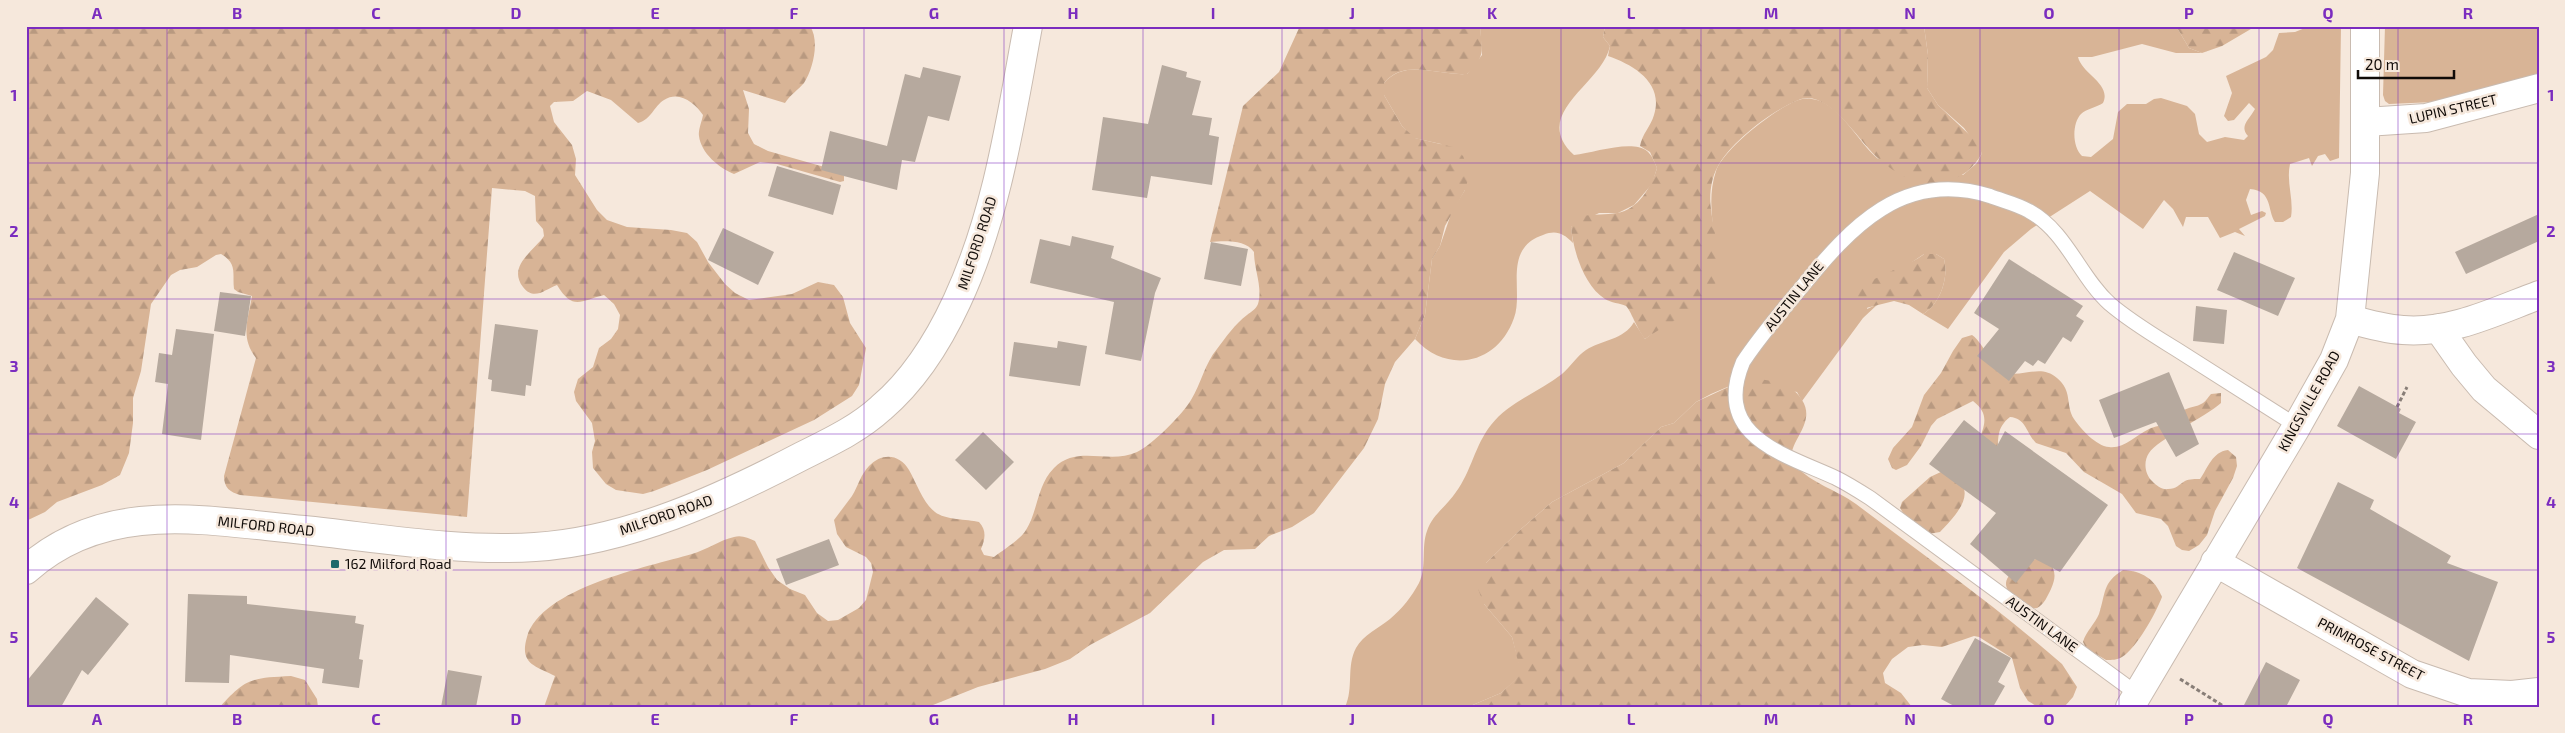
<svg xmlns="http://www.w3.org/2000/svg" width="2565" height="733" viewBox="0 0 2565 733" font-family="'Exo 2',sans-serif">
	<style>
		.grass { fill: #d8b496 }
		.forest { fill: url(#forest-firs) }
		.building { fill: #b6a99e }
		.lines { fill: none; stroke-linecap: round; stroke-linejoin: round }
		.service-casing { stroke: #c9bbb0; stroke-width: 16 }
		.minor-casing { stroke: #c9bbb0; stroke-width: 30 }
		.path { stroke: #887e77; stroke-width: 3; stroke-dasharray: 4 2.5; stroke-linecap: butt }
		.service { stroke: #fff; stroke-width: 14 }
		.minor { stroke: #fff; stroke-width: 28 }
		.grid { fill: none; stroke: #7b2cbf; stroke-width: 1; stroke-opacity: 0.55 }
		.poi-dot { fill: #1e6b6c; stroke: #f6e8dc; stroke-width: 2 }
		.labels { text-anchor: middle; stroke-width: 5; stroke-linejoin: round; paint-order: stroke }
		.street-label { font-size: 14px; fill: #100b08; stroke: #f6e8dc }
		.poi-label { font-size: 14px; fill: #100b08; stroke: #f6e8dc; text-anchor: start }
		.neatline { fill: none; stroke: #7b2cbf; stroke-width: 2 }
		.grid-label { font-size: 16px; text-anchor: middle; font-weight: bold; fill: #7b2cbf }
	</style>
	<defs>
		<pattern id="forest-firs" width="22" height="20" patternUnits="userSpaceOnUse" patternTransform="scale(1.25)"><rect width="22" height="20" fill="#d8b496"/><path d="M5 1l3.5 6h-7zM16 11l3.5 6h-7z" fill="#b89980"/></pattern>
	</defs>
	<rect width="100%" height="100%" fill="#f6e8dc"/>
	<!-- grass -->
	<path class="grass" d="M1480 26H1605L1603 37 1610 46C1602 85 1529 113 1574 155 1593 153 1632 139 1647 151 1652 155 1655 163 1657 168L1652 184 1634 205 1618 213H1599L1571 227 1573 243C1563 233 1556 230 1543 235 1502 249 1524 291 1514 318 1498 364 1448 375 1415 339L1425 315 1432 259 1440 246 1452 211 1465 190 1441 144 1414 138 1402 126 1384 95V83C1406 58 1437 76 1467 74L1482 55Z
		M1924 26H2176L2189 48 2202 53H2176L2142 44 2092 57H2078C2082 74 2112 84 2103 103 2097 107 2086 109 2081 114 2072 123 2072 147 2082 156L2091 157 2113 139 2118 112 2127 104H2146L2154 99 2161 98 2187 106 2195 114 2199 134 2207 142 2225 137 2244 140 2248 136C2239 126 2249 120 2255 109L2249 103 2234 120 2228 121 2224 116 2232 93 2226 76 2266 57 2273 50 2279 33 2295 32 2310 26H2341L2339 158 2330 161 2325 154 2318 156 2312 166 2309 158 2290 164C2286 182 2294 199 2291 217L2283 222H2275C2267 210 2273 191 2250 189L2246 200 2251 215 2262 211 2266 213 2265 216 2239 229 2245 236 2235 232 2220 238 2208 217H2186L2183 227 2173 209 2164 200 2143 229 2090 191 2031 229 2004 252 1948 329 1923 314C1940 304 1949 278 1944 259L1936 254H1924L1902 269 1872 281 1867 309 1878 304 1863 318 1802 401 1797 392 1739 382 1711 394 1696 402 1674 423 1661 427 1624 463 1552 502 1521 529 1486 563 1484 604 1512 637 1522 674 1501 693 1468 707H1345C1354 688 1346 667 1356 648 1363 635 1379 628 1390 619 1402 609 1412 596 1419 583 1427 567 1421 547 1427 531 1432 515 1447 506 1456 492 1471 472 1475 445 1491 425 1509 402 1539 392 1562 374 1570 367 1577 356 1586 350 1601 340 1624 340 1634 322L1645 339 1662 326 1715 242C1712 218 1708 195 1716 171 1723 149 1780 104 1802 99 1806 98 1813 99 1817 100 1840 106 1860 144 1877 158 1883 162 1950 172 1963 175L1977 163 1982 153 1964 128 1938 105 1927 88 1928 55Z
		M2385 26H2539V75L2434 102 2389 104 2385 101 2383 95Z"/>
	<!-- forest -->
	<path class="forest" d="M26 26H810C820 41 813 69 804 83 798 90 790 95 785 103L743 90 749 109 748 133 754 144 768 151 835 170 844 176V181L840 182 777 164 760 162 734 174C719 168 701 153 699 136 698 130 702 121 703 115 695 103 679 90 664 100 653 107 652 119 638 123L611 100 587 91 573 101 554 102 550 106 554 122 572 145 576 159 575 175 597 210 607 220 627 227 671 230 687 233 697 242 708 262 725 284 735 293 749 300 792 294 818 282 834 285 843 297 850 323 866 348 859 385 852 396 814 420 707 470 654 491 643 494 616 490 606 484 593 468 592 452 595 441 592 423 576 401 574 392 578 379 593 367 599 348 611 339 618 329 620 315 614 304 604 295C580 301 573 311 557 285 544 290 534 301 523 287 507 266 534 251 544 236L543 229 536 221 535 196 525 191 492 188 467 517 240 495C230 492 224 488 224 476L256 358C240 337 248 320 252 296L238 292 234 289C232 273 238 264 221 254L216 255 197 267 180 270 171 275 151 304 141 371 133 398V423L129 453 120 475 102 485 57 502 45 512 26 521Z
		M1300 26H1480C1482 51 1486 56 1467 74 1437 76 1405 58 1384 83V95L1402 126 1415 138 1453 147 1463 156 1470 173 1465 190 1445 226 1440 246 1432 259 1425 315 1415 339 1395 362 1385 384 1378 419 1364 448 1314 513 1292 527 1269 536 1255 549 1224 550 1203 562 1150 613 1090 645 1070 659 1045 669 978 687 928 707H544L555 676C535 666 519 664 527 637 541 588 647 567 692 554 706 550 720 540 734 537 742 535 748 538 755 541L768 567 777 580 790 589 805 595 817 613 828 621 838 620 859 608 866 600 873 572 871 563 866 557 846 547 837 534 834 520C840 512 846 504 852 496 858 486 861 474 869 466 882 452 900 454 909 470 917 484 923 503 935 512 945 520 967 519 979 522 987 531 985 539 981 549L984 555 994 557C1003 550 1020 540 1026 530 1038 511 1037 485 1054 468 1077 444 1109 465 1137 452 1151 446 1183 414 1191 400 1201 384 1205 363 1217 349 1226 337 1235 324 1247 315 1251 312 1256 309 1258 304 1263 287 1254 270 1254 252 1245 239 1224 241 1210 242L1243 106 1279 72Z
		M1605 26H1924L1928 55 1927 88 1938 105 1976 141 1982 153C1974 168 1961 179 1944 181 1935 183 1927 184 1918 182 1905 179 1889 168 1879 159 1861 144 1829 90 1801 99 1774 109 1731 141 1717 168 1711 179 1709 196 1711 209 1713 232 1727 269 1712 290 1696 312 1666 324 1645 339 1638 331 1630 309 1626 306 1620 303 1611 303 1605 299 1584 286 1573 250 1571 227L1582 216C1593 214 1606 215 1617 213 1638 210 1652 186 1657 168L1650 152 1640 146C1642 134 1651 126 1654 115 1664 83 1634 65 1608 56L1610 46 1603 37Z
		M2176 26H2256L2222 46 2202 53 2189 48Z
		M1924 254H1936L1944 259C1949 278 1940 304 1923 314L1909 305 1894 301 1858 310 1853 306C1851 279 1906 270 1924 254Z
		M1972 335C1985 344 1990 368 2007 373 2024 377 2041 364 2057 378 2073 391 2065 405 2074 419 2081 429 2096 446 2109 447 2124 449 2136 435 2149 429 2155 426 2162 426 2167 423 2172 420 2177 414 2182 411 2188 407 2197 407 2203 403 2206 401 2208 397 2211 394L2221 393V403C2205 417 2157 440 2149 453 2143 462 2145 474 2152 481 2157 486 2162 490 2168 489 2177 489 2178 485 2185 481 2189 479 2196 479 2200 479 2208 468 2212 452 2228 450L2236 457 2237 466 2233 478 2215 511 2207 535 2199 545 2189 551 2182 550 2176 546 2168 526 2161 519 2136 513 2122 494 2084 472 2066 453 2036 443C2026 433 2026 418 2010 417 1996 428 1999 438 1997 454L1977 444C1985 426 1990 414 1973 401L1937 419 1931 426 1921 446 1907 465 1896 470 1892 468 1888 459 1893 448 1912 427 1924 395 1941 373 1953 351 1962 338Z
		M1760 379C1778 382 1792 384 1802 400 1819 426 1779 447 1796 466 1811 483 1837 490 1856 504 1925 556 1997 607 2062 664L2077 687 2073 697 2064 707H2038L2028 701 2020 688 2012 658 1979 637 1974 636 1942 647 1923 645 1908 647 1892 659 1883 673 1885 683 1901 693 1912 707H1468L1501 693 1521 674 1512 637 1484 604 1476 584 1486 563 1521 529 1552 502 1624 463 1661 427 1674 423 1696 402 1739 382Z
		M1943 471C1948 475 1955 478 1960 482 1975 498 1950 521 1940 532L1928 534 1905 516 1900 508 1902 502 1930 477Z
		M2039 558 2049 561C2056 572 2056 577 2051 589 2048 595 2044 605 2037 608 2027 611 2005 594 2006 583 2008 570 2028 561 2039 558Z
		M2123 570C2142 571 2155 579 2162 597 2156 613 2136 649 2122 657 2117 660 2112 660 2106 660L2086 648 2083 642C2086 631 2095 624 2099 614 2106 593 2102 583 2123 570Z
		M291 676 305 680 317 699 318 707H220C246 678 252 678 291 676Z"/>
	<!-- building -->
	<path class="building" d="M1162 65 1187 72 1186 77 1201 81 1192 115 1212 118 1209 135 1219 137 1212 185 1151 176 1147 198 1092 190 1103 117 1148 124Z
		M923 67 961 76 949 121 928 116 915 162 902 160 897 190 821 170 830 131 887 146 905 74 920 78Z
		M777 166 841 185 833 215 768 196Z
		M2539 214V241L2466 274 2455 252Z
		M723 228 774 252 758 285 708 260Z
		M1072 236 1114 246 1111 258 1161 278 1155 293 1141 361 1105 354 1114 302 1030 283 1040 239 1070 246Z
		M1211 242 1248 249 1241 286 1204 279Z
		M2234 252 2295 278 2278 316 2217 290Z
		M2009 259 2083 306 2076 316 2084 321 2071 342 2063 337 2045 364 2038 360 2033 366 2025 361 2009 381 1977 356 1999 329 1974 313Z
		M220 292 251 296 245 336 214 331Z
		M2196 306 2227 310 2224 344 2193 341Z
		M495 324 538 330 531 386 526 385 525 396 491 391 492 380 488 379Z
		M176 329 214 334 201 440 162 434 168 384 155 382 159 353 172 355Z
		M1058 341 1087 346 1080 386 1009 376 1014 342 1057 348Z
		M2169 372 2199 444 2176 457 2156 422 2114 438 2099 400Z
		M2359 386 2401 409 2399 413 2416 422 2396 459 2337 426Z
		M1964 420 1997 446 2005 431 2108 505 2060 572 2035 559 2016 583 1970 544 1996 513 1929 464Z
		M983 432 1014 462 986 490 955 460Z
		M2338 482 2374 500 2370 509 2451 556 2447 563 2498 582 2469 661 2297 568Z
		M829 539 839 565 786 585 776 559Z
		M188 594 247 596V604L356 616 355 623 364 625 359 659 363 660 359 688 322 683 324 669 230 655 229 683 185 682Z
		M96 597 129 624 88 675 82 670 61 707H26V682Z
		M1975 638 2011 658 1998 682 2005 686 1993 707H1956L1941 699Z
		M2266 662 2300 680 2286 707H2243Z
		M448 670 482 676 476 707H441Z"/>
	<g class="lines">
		<!-- service casing -->
		<g class="service-casing">
			<path id="service" d="M2136 693 1870 498C1859 491 1848 484 1836 478 1784 454 1712 437 1743 362 1760 336 1781 312 1801 288 1851 227 1903 169 1990 196 2003 201 2017 204 2029 211 2067 232 2079 276 2110 304 2131 322 2155 336 2179 351 2218 376 2257 401 2297 426"/>
		</g>
		<!-- minor casing -->
		<g class="minor-casing">
			<path id="minor" d="M2366 122 2426 118 2539 88
				M2350 319C2367 324 2385 329 2403 330 2450 334 2496 311 2539 295
				M2438 328 2464 365 2484 389 2539 435
				M2215 562 2412 674 2468 693 2512 695 2539 692
				M26 570C106 498 207 521 304 530 380 538 458 552 535 547 628 541 720 499 802 456 830 442 858 429 881 408 914 380 939 340 957 301 997 215 1011 118 1028 26
				M2130 707 2297 426 2334 360 2350 319 2365 173V26"/>
		</g>
		<!-- path -->
		<path class="path" d="M2397 407 2407 387
			M2180 679 2225 707"/>
		<!-- service -->
		<use href="#service" class="service"/>
		<!-- minor -->
		<use href="#minor" class="minor"/>
	</g>
	<!-- grid -->
	<path class="grid" d="M167 26V707M306 26V707M446 26V707M585 26V707M725 26V707M864 26V707M1004 26V707M1143 26V707M1282 26V707M1422 26V707M1561 26V707M1701 26V707M1840 26V707M1980 26V707M2119 26V707M2259 26V707M2398 26V707M26 163H2539M26 299H2539M26 434H2539M26 570H2539"/>
	<!-- markers -->
	<rect class="poi-dot" x="330" y="559" width="10" height="10" rx="2.5"/>
	<g class="labels">
		<!-- street labels -->
		<g class="street-label">
			<text transform="translate(2453 109) rotate(-13)" y="5">LUPIN STREET</text>
			<text transform="translate(977 243) rotate(-72)" y="5">MILFORD ROAD</text>
			<text transform="translate(1794 296) rotate(-51)" y="5">AUSTIN LANE</text>
			<text transform="translate(2309 401) rotate(-61)" y="5">KINGSVILLE ROAD</text>
			<text transform="translate(666 515) rotate(-19)" y="5">MILFORD ROAD</text>
			<text transform="translate(266 526) rotate(6)" y="5">MILFORD ROAD</text>
			<text transform="translate(2042 624) rotate(36)" y="5">AUSTIN LANE</text>
			<text transform="translate(2371 649) rotate(28)" y="5">PRIMROSE STREET</text>
		</g>
		<!-- poi labels -->
		<g class="poi-label">
			<text x="345" y="569">162 Milford Road</text>
		</g>
	</g>
	<!-- border -->
	<rect width="2565" height="733" fill="none" stroke="#f6e8dc" stroke-width="55"/>
	<!-- scale -->
	<path d="M2358 70v8h96v-8" fill="none" stroke="#100b08" stroke-width="2.5"/>
	<text x="2365" y="70" font-size="15" fill="#100b08" stroke="#f6e8dc" stroke-width="4" paint-order="stroke">20 m</text>
	<rect x="28" y="28" width="2510" height="678" class="neatline"/>
	<g class="grid-label">
		<text x="97" y="19">A</text>
		<text x="237" y="19">B</text>
		<text x="376" y="19">C</text>
		<text x="516" y="19">D</text>
		<text x="655" y="19">E</text>
		<text x="794" y="19">F</text>
		<text x="934" y="19">G</text>
		<text x="1073" y="19">H</text>
		<text x="1213" y="19">I</text>
		<text x="1352" y="19">J</text>
		<text x="1492" y="19">K</text>
		<text x="1631" y="19">L</text>
		<text x="1771" y="19">M</text>
		<text x="1910" y="19">N</text>
		<text x="2049" y="19">O</text>
		<text x="2189" y="19">P</text>
		<text x="2328" y="19">Q</text>
		<text x="2468" y="19">R</text>
		<text x="14" y="101">1</text>
		<text x="2551" y="101">1</text>
		<text x="14" y="237">2</text>
		<text x="2551" y="237">2</text>
		<text x="14" y="372">3</text>
		<text x="2551" y="372">3</text>
		<text x="14" y="508">4</text>
		<text x="2551" y="508">4</text>
		<text x="14" y="643">5</text>
		<text x="2551" y="643">5</text>
		<text x="97" y="725">A</text>
		<text x="237" y="725">B</text>
		<text x="376" y="725">C</text>
		<text x="516" y="725">D</text>
		<text x="655" y="725">E</text>
		<text x="794" y="725">F</text>
		<text x="934" y="725">G</text>
		<text x="1073" y="725">H</text>
		<text x="1213" y="725">I</text>
		<text x="1352" y="725">J</text>
		<text x="1492" y="725">K</text>
		<text x="1631" y="725">L</text>
		<text x="1771" y="725">M</text>
		<text x="1910" y="725">N</text>
		<text x="2049" y="725">O</text>
		<text x="2189" y="725">P</text>
		<text x="2328" y="725">Q</text>
		<text x="2468" y="725">R</text>
	</g>
</svg>
